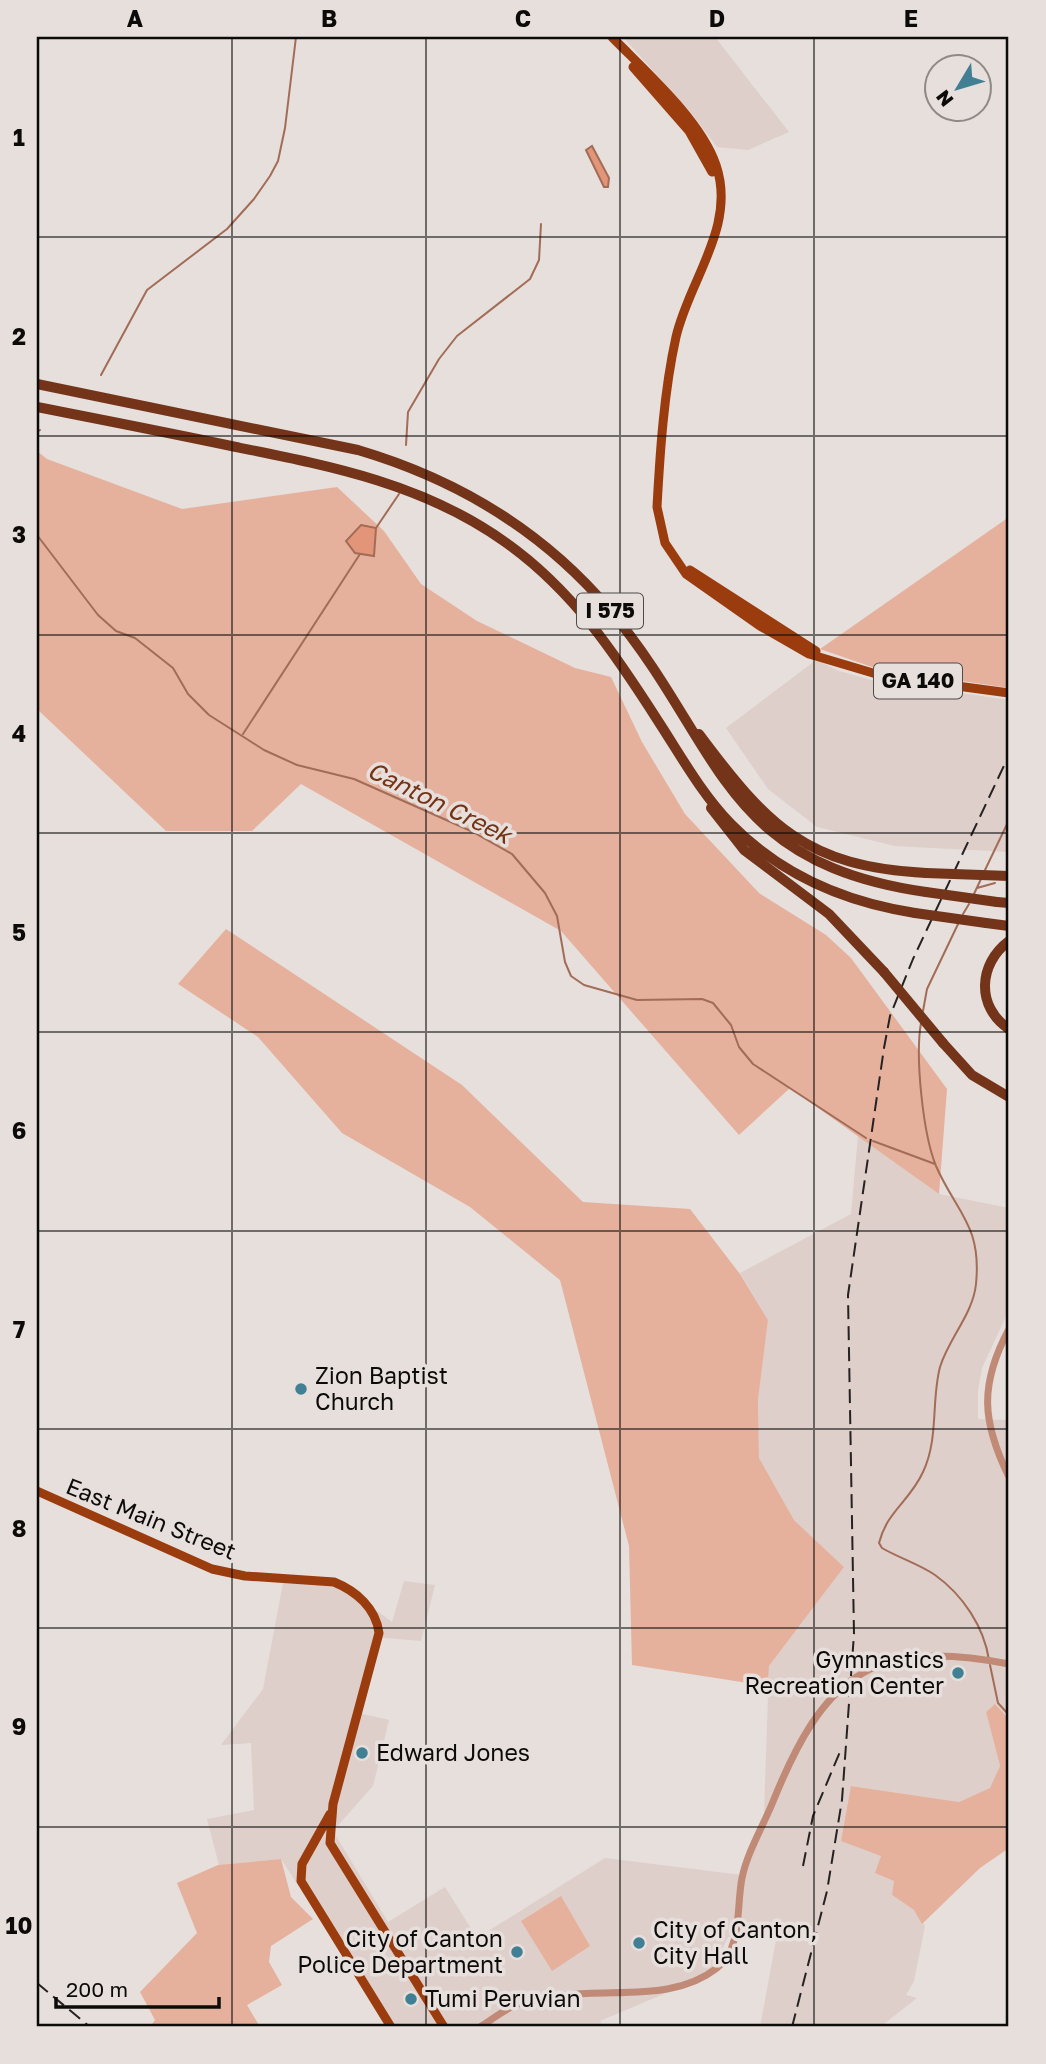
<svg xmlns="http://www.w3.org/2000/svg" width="1046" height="2064" viewBox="0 0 1046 2064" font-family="'Golos Text',sans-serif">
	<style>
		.built { fill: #decfca }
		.green { fill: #e5b19d }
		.water { fill: #e29578; stroke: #a26c57; stroke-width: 2 }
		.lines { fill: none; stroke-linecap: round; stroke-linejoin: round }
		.stream { stroke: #a26c57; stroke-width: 2 }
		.minor { stroke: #c08a76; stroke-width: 7 }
		.major { stroke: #9a3c0e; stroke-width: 9 }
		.highway { stroke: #73341a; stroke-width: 10 }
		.rail { stroke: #252221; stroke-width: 2; stroke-dasharray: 14 7; stroke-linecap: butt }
		.highway-bridge { stroke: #73341a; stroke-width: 10 }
		.grid { fill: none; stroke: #0d0b0a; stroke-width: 2; stroke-opacity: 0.55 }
		.poi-dot { fill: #418094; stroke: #e6dfdc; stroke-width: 2.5 }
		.labels { text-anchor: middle; stroke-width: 7; stroke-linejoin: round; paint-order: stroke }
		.shield { fill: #e6dfdc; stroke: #4e4b49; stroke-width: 2 }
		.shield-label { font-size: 21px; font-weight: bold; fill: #0d0b0a }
		.poi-label { font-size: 23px; fill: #0d0b0a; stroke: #e6dfdc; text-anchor: start }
		.street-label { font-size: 23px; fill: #0d0b0a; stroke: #e6dfdc }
		.water-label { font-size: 24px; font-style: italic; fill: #763214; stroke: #e6dfdc }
		.neatline { fill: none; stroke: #0d0b0a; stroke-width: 2.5 }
		.grid-label { font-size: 23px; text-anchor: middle; font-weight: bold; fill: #0d0b0a }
	</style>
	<rect width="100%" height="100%" fill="#e6dfdc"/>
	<!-- built -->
	<path class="built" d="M623 37H715L789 132 748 150 717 147 692 114Z
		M816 660 839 671 871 680 1009 700V852L895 846 817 827 768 789 726 728Z
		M858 1136 939 1194 1009 1208V1310L982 1368 978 1390V1419L1009 1420V1719L995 1704 986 1712 1000 1766 991 1788 959 1802 852 1786 895 1881 892 1895 914 1910 925 1926 914 1981 906 1995 917 1998 880 2027H760L777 1935 728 1937 711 1974 600 2021 603 2027H390L281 1859 219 1865 207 1819 254 1810 251 1743 221 1745 263 1689 284 1578 335 1579 392 1622 404 1581 435 1585 421 1641 374 1637 354 1712 389 1720 373 1786 333 1831 388 1922 445 1887 477 1938 605 1858 742 1875 764 1815 769 1666 844 1567 794 1520 759 1458 758 1400 768 1320 740 1273 851 1214Z"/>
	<!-- green -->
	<path class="green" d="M37 451 47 459 182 509 337 487 384 531 421 584 477 621 575 668 611 677 642 742 685 814 759 893 826 935 851 958 947 1089 939 1194 790 1088 739 1135 561 931 301 784 252 831H166L37 709Z
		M1009 517V688L875 668 820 649Z
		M226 929 462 1085 583 1202 690 1209 740 1274 768 1320 758 1400 759 1458 794 1520 844 1567 769 1666 768 1686 632 1665 629 1546 560 1280 470 1207 342 1133 258 1037 178 984Z
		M995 1704 1009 1719V1848L980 1868 922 1924 914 1910 892 1895 894 1881 875 1873 881 1856 841 1841 851 1786 959 1802 990 1788 1000 1766 986 1712Z
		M281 1859 291 1897 313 1919 271 1946 269 1962 282 1985 247 2005 260 2027H150L155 2020 140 1992 197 1933 177 1883 218 1865Z
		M561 1896 590 1946 552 1971 521 1921Z"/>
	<!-- water -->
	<path class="water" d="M592 146 609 178 608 187H604L586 150Z
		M361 525 376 528 374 556 355 553 346 541Z"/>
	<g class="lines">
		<!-- stream -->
		<path class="stream" d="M101 375 147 290 227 229 254 199 270 176 278 161 285 128 296 37
			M37 432 40 430
			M406 445 408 412 439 359 457 336 530 279 539 260 541 224
			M376 528 399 494
			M37 535 98 615 116 631 135 638 173 668 188 694 209 715 264 750 297 765 354 779 471 831 512 854 545 893 557 916 565 962 571 976 584 985 637 1000 702 999 713 1003 731 1025 739 1047 753 1064 866 1138
			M243 734 360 554
			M985 870 1009 820
			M977 888 995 883
			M973 896 981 879
			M963 914 969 904
			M923 1011 927 989 959 922
			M921 1023C915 1057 923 1134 936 1166 956 1212 982 1225 976 1284 973 1314 949 1338 940 1367 931 1401 939 1438 923 1472 910 1501 887 1511 879 1543L882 1548C899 1558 919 1564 935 1575 963 1595 984 1627 989 1660
			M873 1141 935 1164
			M990 1665 998 1703 1009 1715"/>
		<!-- minor -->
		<path class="minor" d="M1009 1329C979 1385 982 1422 1009 1477
			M480 2027C492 2020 508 2006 521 2003 536 2000 553 1996 568 1995 618 1989 675 2001 717 1968 743 1947 736 1907 742 1878 747 1853 762 1828 772 1804 823 1677 870 1637 1009 1664"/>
		<!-- major -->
		<path class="major" d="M612 37C645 71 701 120 716 165 737 226 689 280 676 337 664 391 660 452 657 507L665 543 686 574 760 626 809 654 883 676 1009 693
			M633 67 689 131 712 172
			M690 570 816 651
			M37 1491 212 1569 245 1576 334 1582C356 1591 376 1608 379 1633L333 1804 330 1843 444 2027
			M330 1814 302 1864 301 1881 391 2027"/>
		<!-- highway -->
		<path class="highway" d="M37 384 358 450C456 479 542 530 609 609 723 744 717 862 926 892
			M37 407C103 420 170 433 236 447 331 466 424 484 505 542 573 590 616 655 660 724 682 758 702 794 731 824 781 875 844 902 915 913
			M699 734C767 825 806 867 926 873
			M711 808 744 850 829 914 884 972
			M997 902 1009 903
			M986 923 1009 926
			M1009 941C978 964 976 1007 1009 1029
			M943 1043 972 1075 1009 1097"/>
		<!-- rail -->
		<path class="rail" d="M803 1866 813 1816 842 1747
			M37 1983 90 2027
			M792 2027 827 1891 842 1800 854 1634 848 1295 884 1048 890 1016 913 959 1009 755"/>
		<!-- highway-bridge -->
		<path class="highway-bridge" d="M926 873 1009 876
			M926 892 997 902
			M915 913 986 923
			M884 972 943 1043"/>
	</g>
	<!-- grid -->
	<path class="grid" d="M232 37V2027M426 37V2027M620 37V2027M814 37V2027M37 237H1009M37 436H1009M37 635H1009M37 833H1009M37 1032H1009M37 1231H1009M37 1429H1009M37 1628H1009M37 1827H1009"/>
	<!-- markers -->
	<g class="poi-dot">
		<circle cx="301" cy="1389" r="7"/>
		<circle cx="958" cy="1673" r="7"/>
		<circle cx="362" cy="1753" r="7"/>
		<circle cx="639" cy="1943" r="7"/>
		<circle cx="517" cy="1952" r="7"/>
		<circle cx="411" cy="1999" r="7"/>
	</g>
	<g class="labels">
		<!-- shield labels -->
		<g class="shield">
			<rect x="577" y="593.5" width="66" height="35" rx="5"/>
			<rect x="874" y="663.5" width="88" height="35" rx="5"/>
		</g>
		<g class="shield-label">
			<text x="610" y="618">I 575</text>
			<text x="918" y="688">GA 140</text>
		</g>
		<!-- poi labels -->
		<g class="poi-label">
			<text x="315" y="1384">Zion Baptist<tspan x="315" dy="26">Church</tspan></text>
			<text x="944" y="1668" text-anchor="end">Gymnastics<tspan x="944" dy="26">Recreation Center</tspan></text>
			<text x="376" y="1761">Edward Jones</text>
			<text x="653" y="1938">City of Canton,<tspan x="653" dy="26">City Hall</tspan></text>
			<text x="503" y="1947" text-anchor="end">City of Canton<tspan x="503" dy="26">Police Department</tspan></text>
			<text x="425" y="2007">Tumi Peruvian</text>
		</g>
		<!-- street labels -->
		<g class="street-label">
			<text transform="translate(151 1519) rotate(22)" y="8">East Main Street</text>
		</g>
		<!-- water labels -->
		<g class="water-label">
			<text transform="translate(439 803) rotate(26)" y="8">Canton Creek</text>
		</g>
	</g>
	<!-- border -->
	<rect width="1046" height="2064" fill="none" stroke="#e6dfdc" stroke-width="77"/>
	<!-- north arrow -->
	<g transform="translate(958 88) rotate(232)"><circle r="33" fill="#e6dfdc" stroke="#8f8a88" stroke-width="2"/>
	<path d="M0-5L12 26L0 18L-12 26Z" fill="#418094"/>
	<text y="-10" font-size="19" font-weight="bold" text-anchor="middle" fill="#0d0b0a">N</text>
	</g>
	<!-- scale -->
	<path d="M56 1997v10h163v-10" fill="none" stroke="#0d0b0a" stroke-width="3.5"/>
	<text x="66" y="1997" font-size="21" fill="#0d0b0a" stroke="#e6dfdc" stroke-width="5" paint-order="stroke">200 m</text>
	<rect x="38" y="38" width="969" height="1987" class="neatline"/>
	<g class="grid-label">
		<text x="135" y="27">A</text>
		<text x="329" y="27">B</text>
		<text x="523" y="27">C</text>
		<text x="717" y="27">D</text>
		<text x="911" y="27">E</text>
		<text x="19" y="146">1</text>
		<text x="19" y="345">2</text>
		<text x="19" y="543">3</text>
		<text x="19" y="742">4</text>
		<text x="19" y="941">5</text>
		<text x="19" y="1139">6</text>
		<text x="19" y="1338">7</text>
		<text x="19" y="1537">8</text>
		<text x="19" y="1735">9</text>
		<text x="19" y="1934">10</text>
	</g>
</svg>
